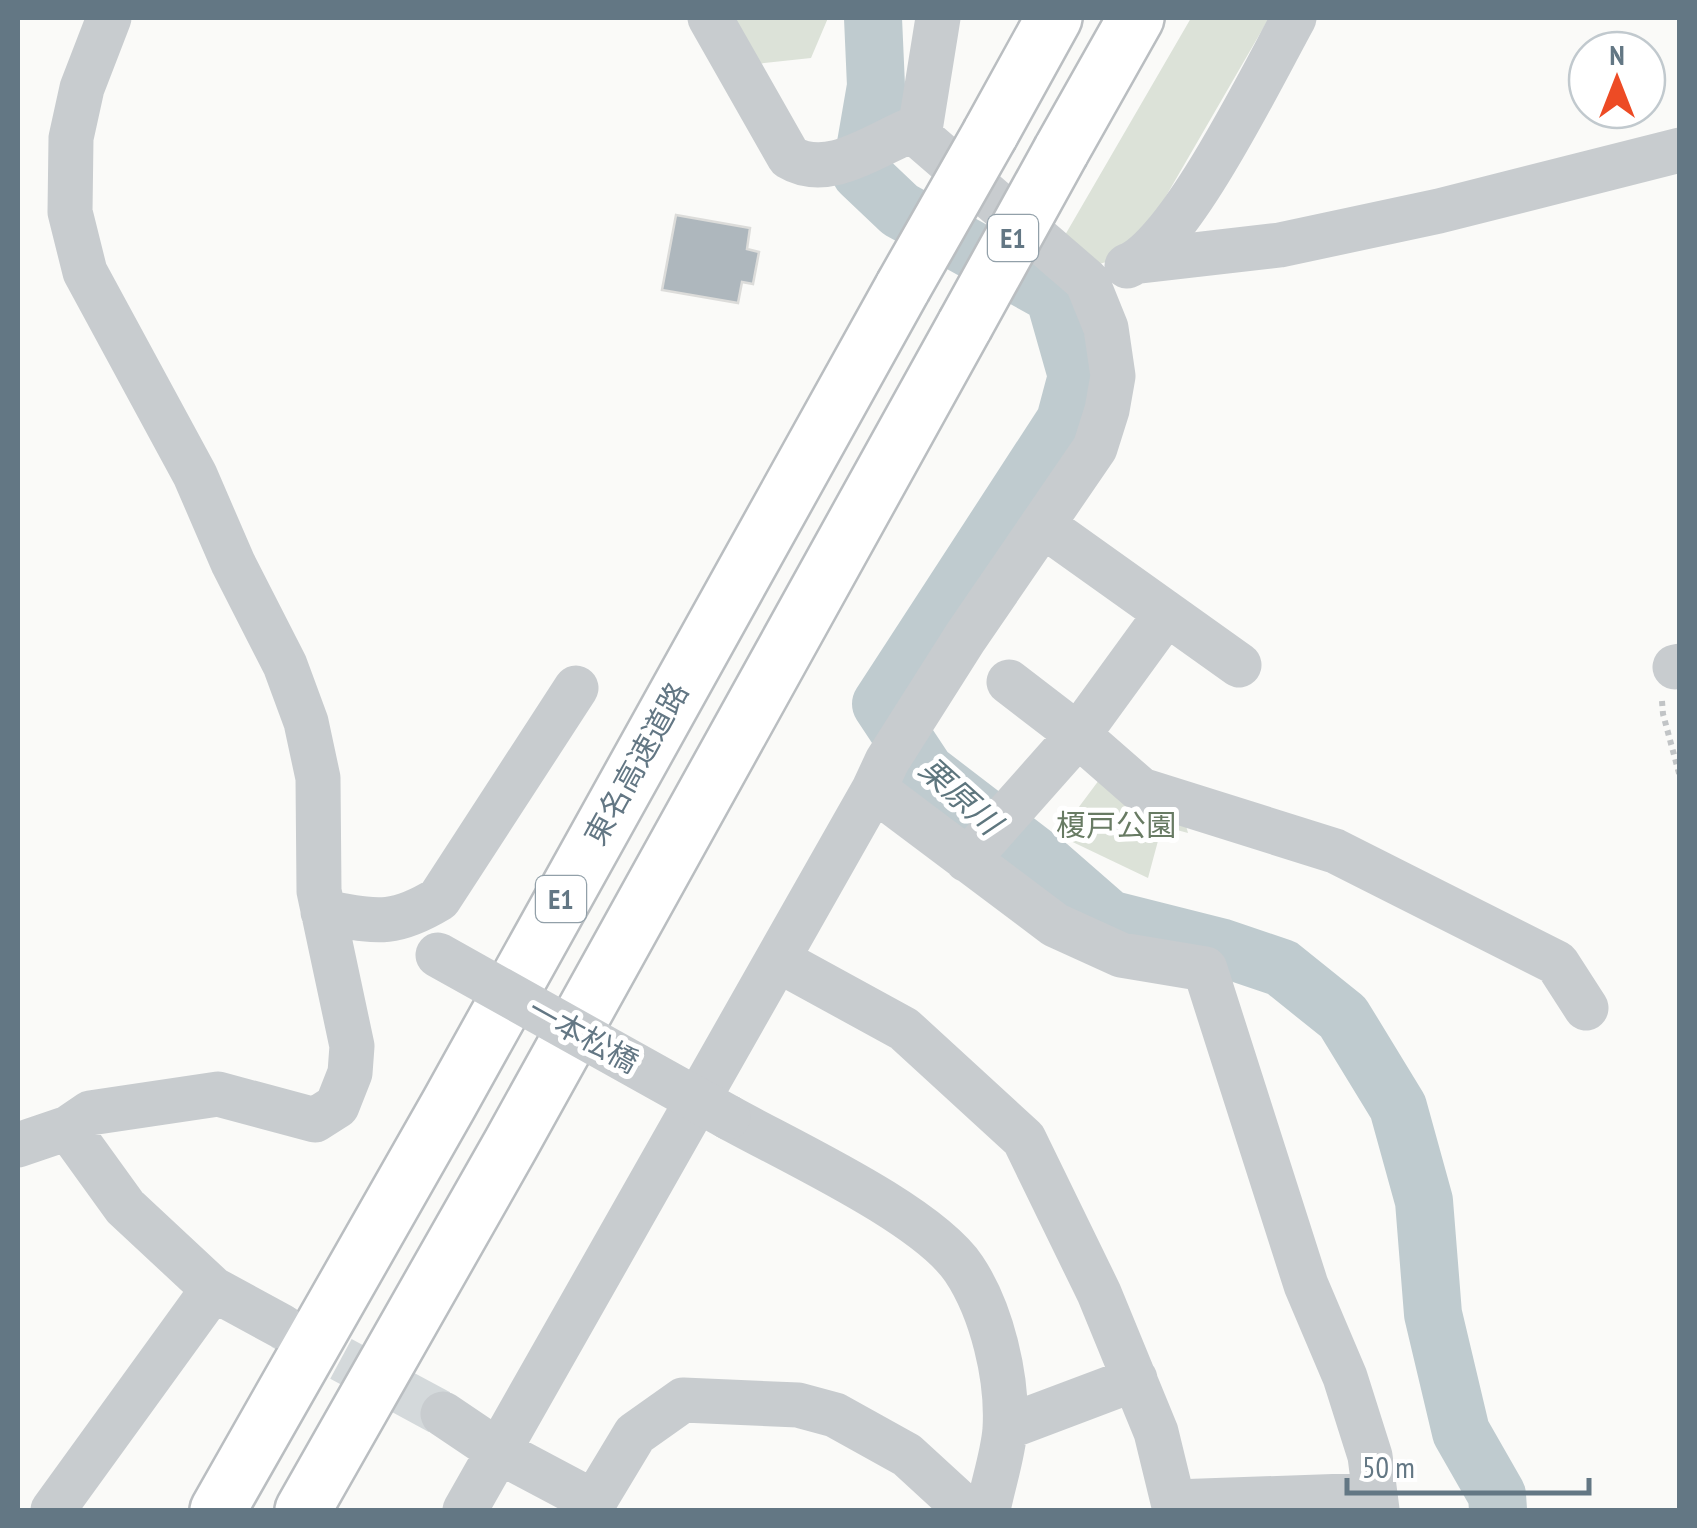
<svg xmlns="http://www.w3.org/2000/svg" width="1697" height="1528" viewBox="0 0 1697 1528" font-family="'PT Sans Narrow','Noto Sans JP',sans-serif">
	<style>
		.green { fill: #dce2d8 }
		.lines { fill: none; stroke-linecap: round; stroke-linejoin: round }
		.river { stroke: #bfcbcf; stroke-width: 58 }
		.building { fill: #aeb7bd; stroke: #dcdcda; stroke-width: 2.5 }
		.minor-tunnel { stroke: #d4d9db; stroke-width: 45; stroke-dasharray: 45 22; stroke-linecap: butt }
		.highway-casing { stroke: #babec1; stroke-width: 60 }
		.path { stroke: #c1c4c6; stroke-width: 6; stroke-dasharray: 5 5; stroke-linecap: butt }
		.minor { stroke: #c8cccf; stroke-width: 45 }
		.highway { stroke: #fff; stroke-width: 55 }
		.highway-bridge-casing { stroke: #babec1; stroke-width: 60; stroke-linecap: butt }
		.minor-bridge { stroke: #c8cccf; stroke-width: 45 }
		.highway-bridge { stroke: #fff; stroke-width: 55 }
		.labels { text-anchor: middle; stroke-width: 10; stroke-linejoin: round; paint-order: stroke }
		.shield { fill: #fff; stroke: #92a0a9; stroke-width: 2.5 }
		.shield-label { font-size: 28px; font-weight: bold; fill: #637784 }
		.street-label { font-size: 30px; fill: #637784; stroke: #fff }
		.park-label { font-size: 30px; fill: #687b63; stroke: #fff }
		.water-label { font-size: 32px; font-style: italic; fill: #5e767e; stroke: #fff }
	</style>
	<rect width="100%" height="100%" fill="#fafaf8"/>
	<!-- green -->
	<path class="green" d="M721 18H828L811 58 747 65Z
		M1191 18H1269L1132 255 1099 264 1061 242Z
		M1105 772 1184 818 1188 833 1162 826 1148 878 1058 835Z"/>
	<g class="lines">
		<!-- river -->
		<path class="river" d="M873 18 876 86 861 173 900 210 1054 295 1077 376 1065 421 881 704 926 772 1046 864 1109 919 1220 947 1282 968 1343 1017 1398 1107 1424 1201 1433 1314 1461 1432 1497 1495 1498 1510"/>
	</g>
	<!-- building -->
	<path class="building" d="M676 215 750 228 747 249 759 252 753 284 742 282 738 303 662 290Z"/>
	<g class="lines">
		<!-- minor-tunnel -->
		<path class="minor-tunnel" d="M282 1327 443 1414"/>
		<!-- highway casing -->
		<g class="highway-casing">
			<path id="highway" d="M990 134 1054 18
				M1061 151 1136 18
				M218 1510 449 1104 903 287
				M303 1510 511 1144 965 325"/>
		</g>
		<!-- path -->
		<path class="path" d="M1662 701 1663 714 1680 777"/>
		<!-- minor -->
		<path class="minor" d="M919 136 938 18
			M1141 261 1280 245 1439 211 1680 150
			M1127 266C1179 247 1264 72 1294 18
			M1044 526 1239 665
			M1675 667 1680 666
			M1009 682 1078 735 1141 790 1335 851 1557 963 1586 1008
			M874 789 1055 925 1121 955 1205 969 1306 1285 1345 1377 1370 1456 1377 1510
			M967 860 1078 735 1166 614
			M323 912C375 921 391 928 439 899L576 688
			M778 960 904 1029 1024 1139 1099 1293 1156 1432 1175 1510
			M728 1117C789 1151 927 1214 964 1269 992 1311 1008 1378 1005 1429 1003 1455 993 1484 988 1510
			M68 1128 125 1207 213 1289 281 1326
			M18 1145 68 1128 90 1113 218 1094 315 1120 337 1106 350 1073 352 1046 319 891 318 778 306 722 285 665 233 563 195 475 85 272 70 212 71 138 82 88 109 18
			M443 1414 498 1451 594 1502 635 1434 683 1400 798 1405 835 1415 907 1455 967 1510
			M1005 1428 1135 1379
			M1174 1502 1375 1495
			M53 1510 213 1289
			M465 1510 874 789 887 761 965 638 1095 448 1107 410 1113 376 1106 328 1087 281 919 136 909 131C872 147 827 180 789 157L710 18"/>
		<!-- highway -->
		<use href="#highway" class="highway"/>
		<!-- highway-bridge casing -->
		<g class="highway-bridge-casing">
			<path id="highway-bridge" d="M903 287 990 134
				M965 325 1061 151"/>
		</g>
		<!-- minor-bridge -->
		<path class="minor-bridge" d="M438 955 728 1117"/>
		<!-- highway-bridge -->
		<use href="#highway-bridge" class="highway-bridge"/>
	</g>
	<g class="labels">
		<!-- shield labels -->
		<g class="shield">
			<rect x="988" y="215" width="50" height="46" rx="8"/>
			<rect x="536" y="876" width="50" height="46" rx="8"/>
		</g>
		<g class="shield-label">
			<text x="1013" y="248">E1</text>
			<text x="561" y="909">E1</text>
		</g>
		<!-- street labels -->
		<g class="street-label">
			<text transform="translate(637 764) rotate(-61)" y="10">東名高速道路</text>
			<text transform="translate(583 1036) rotate(29)" y="10">一本松橋</text>
		</g>
		<!-- park labels -->
		<g class="park-label">
			<text x="1116" y="836">榎戸公園</text>
		</g>
		<!-- water labels -->
		<g class="water-label">
			<text transform="translate(960 796) rotate(42)" y="11">栗原川</text>
		</g>
	</g>
	<!-- border -->
	<rect width="1697" height="1528" fill="none" stroke="#637784" stroke-width="40"/>
	<!-- north arrow -->
	<g transform="translate(1617 80)"><circle r="48" fill="#ffffff" stroke="#c1c9ce" stroke-width="2.5"/>
	<path d="M0-8L18 38L0 25L-18 38Z" fill="#ed4b25"/>
	<text y="-15" font-size="28" font-weight="bold" text-anchor="middle" fill="#637784">N</text>
	</g>
	<!-- scale -->
	<path d="M1347 1478v15h242v-15" fill="none" stroke="#637784" stroke-width="5"/>
	<text x="1362" y="1478" font-size="30" fill="#637784" stroke="#ffffff" stroke-width="8" paint-order="stroke">50 m</text>
</svg>
